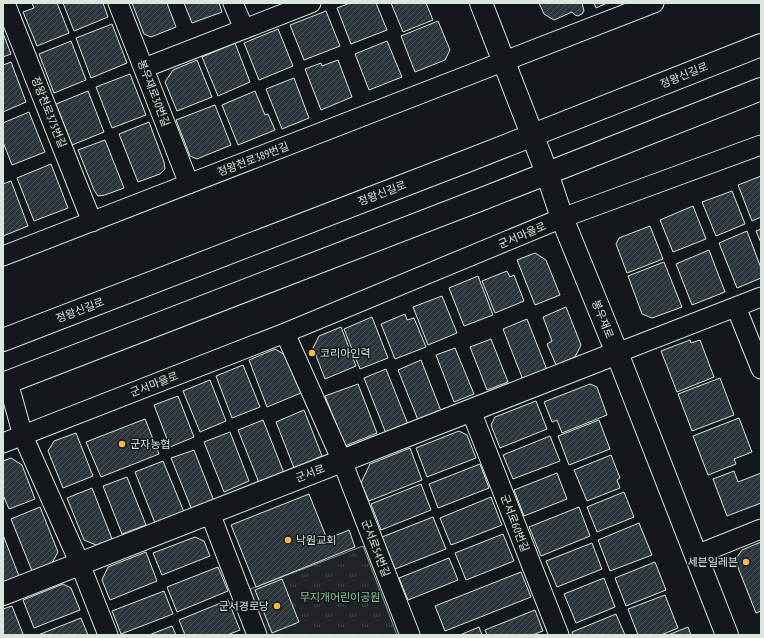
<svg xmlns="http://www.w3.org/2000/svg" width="764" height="638" viewBox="0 0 764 638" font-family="'PT Sans Narrow','Noto Sans KR',sans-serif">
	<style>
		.park { fill: url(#park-tufts); stroke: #939e99 }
		.building { fill: url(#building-hatch); stroke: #d8e6dc }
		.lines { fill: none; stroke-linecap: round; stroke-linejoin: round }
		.minor-casing { stroke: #d8e6dc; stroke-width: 21 }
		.tertiary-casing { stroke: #d8e6dc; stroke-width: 24 }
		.minor { stroke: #14181c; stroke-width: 19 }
		.tertiary { stroke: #14181c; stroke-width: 22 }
		.poi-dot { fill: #ffb74d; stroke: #14181c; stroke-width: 1.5 }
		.labels { text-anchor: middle; stroke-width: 3; stroke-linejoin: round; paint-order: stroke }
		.street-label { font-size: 11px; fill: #d8e6dc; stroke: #14181c }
		.poi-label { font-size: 11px; fill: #d8e6dc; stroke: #14181c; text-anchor: start }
		.park-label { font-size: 11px; fill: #8ac095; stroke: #14181c }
	</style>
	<defs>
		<pattern id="park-tufts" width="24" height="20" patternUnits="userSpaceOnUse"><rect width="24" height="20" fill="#202428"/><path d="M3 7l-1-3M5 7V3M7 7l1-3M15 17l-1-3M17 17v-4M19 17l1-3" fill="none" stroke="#404447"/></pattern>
		<pattern id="building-hatch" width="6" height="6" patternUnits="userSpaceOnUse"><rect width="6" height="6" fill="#2c363c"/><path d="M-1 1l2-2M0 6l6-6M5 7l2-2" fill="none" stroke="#4a5358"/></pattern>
	</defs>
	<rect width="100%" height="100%" fill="#14181c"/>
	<!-- park -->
	<path class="park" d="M363 546 397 635H265L248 590Z"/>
	<!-- building -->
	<path class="building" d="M32 3H57L69 33 37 46 23 12 34 8Z
		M63 3H103L108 17 74 31Z
		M132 3H167L176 27 151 37 144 34Z
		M184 3H219L222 12 192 23Z
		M350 3H376L387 30 351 44 337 8Z
		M391 3H426L433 20 403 32Z
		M539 3H582L584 11 582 14 578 16 575 15 572 12 554 20 544 14Z
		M594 3H607L596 8Z
		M326 11 340 46 304 60 290 25Z
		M438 21 450 50 445 60 415 72 401 36Z
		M112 24 127 63 91 78 76 38Z
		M278 29 293 66 259 80 244 43Z
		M3 33 11 54 3 57Z
		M71 41 86 80 54 93 39 54Z
		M387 41 402 77 369 90 355 54Z
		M235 43 250 82 218 96 202 57Z
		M197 60 212 97 177 111 165 82 173 70Z
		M338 60 352 97 321 110 305 69 321 63 322 66Z
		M11 62 26 102 3 112V65Z
		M130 74 146 115 112 128 96 87Z
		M294 78 309 118 282 129 266 89Z
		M88 91 104 132 72 145 56 104Z
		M255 91 265 115 268 114 275 130 238 145 222 105Z
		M215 105 231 145 197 159 190 156 176 120Z
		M29 112 45 152 12 165 3 142V123Z
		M149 122 164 162 165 169 160 174 138 182 119 134Z
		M105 140 124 188 105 195 98 196 94 190 78 150Z
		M51 164 68 208 34 221 17 178Z
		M761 176V217L752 221 738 185Z
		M11 181 28 226 3 236V184Z
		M732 191 745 224 716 236 702 202Z
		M693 206 706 239 673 252 660 220Z
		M650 226 663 259 627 273 616 244 619 238Z
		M761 229V243L756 231Z
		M747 231 761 268V278L737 288 719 243Z
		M709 250 725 292 692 305 676 264Z
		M535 253 546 260 560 295 535 305 517 260Z
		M664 262 682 307 652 318 642 314 628 276Z
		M507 271 510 277 514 275 524 301 495 313 482 281Z
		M478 276 493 315 464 326 449 288Z
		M442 296 457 333 428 345 413 307Z
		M566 307 581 345 575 357 556 365 547 344 552 341 543 317Z
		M405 314 407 320 414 318 426 347 395 359 381 324Z
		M372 317 388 358 360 369 344 329Z
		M527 319 549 375 525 385 503 329Z
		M341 327 356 366 325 379 313 348 319 336Z
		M491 339 508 382 487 390 470 347Z
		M690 340 691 343 700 340 714 377 677 392 661 351Z
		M455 348 474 394 454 402 436 355Z
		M275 349 285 355 301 393 267 407 249 360Z
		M421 360 441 411 418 420 398 370Z
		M243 365 260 407 232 418 216 376Z
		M386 369 409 427 387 436 364 378Z
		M720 378 734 415 692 431 678 394Z
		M210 380 226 421 200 432 183 391Z
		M358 384 377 433 345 446 325 396Z
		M590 384 597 387 607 415 562 433 557 420 552 422 544 402Z
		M178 396 194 437 170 447 154 405Z
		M536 401 547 429 500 448 491 425 495 417Z
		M304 410 322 456 294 468 276 422Z
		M739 418 752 452 734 459 736 464 708 475 693 436Z
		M145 419 159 454 101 477 86 442Z
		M263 420 284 473 259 483 238 430Z
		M599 420 610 449 569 465 558 436Z
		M459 431 467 435 476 458 427 477 416 448Z
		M230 432 249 481 224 492 204 442Z
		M76 433 93 476 63 488 48 451 54 441Z
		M550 436 560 461 513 479 503 455Z
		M410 448 422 480 369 501 361 483 370 464Z
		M194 450 214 501 192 510 171 458Z
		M611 455 620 478 617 480 620 488 587 501 574 470Z
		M11 458 22 465 35 499 9 509 3 495V461Z
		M163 461 184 512 155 523 135 472Z
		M480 464 489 488 438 508 429 484Z
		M734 471 738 482 761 473V503L727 516 713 479Z
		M557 473 567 499 524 516 514 490Z
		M127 477 146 525 122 534 103 486Z
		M421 484 431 510 381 530 371 504Z
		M92 488 112 539 96 545 84 540 67 498Z
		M624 492 634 517 597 532 587 507Z
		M309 494 327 539 349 530 355 547 256 587 231 525Z
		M491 497 502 525 451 545 440 518Z
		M40 507 58 552 52 563 32 571 11 519Z
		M579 507 590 536 541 556 529 527Z
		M433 517 446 549 395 569 382 537Z
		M639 523 652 555 610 571 598 540Z
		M503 534 514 561 466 580 455 553Z
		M3 535 19 576 3 583Z
		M195 537 204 541 210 556 162 575 153 553Z
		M761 542V611L756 613 735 560 742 550Z
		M592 543 602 569 557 587 546 561Z
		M146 552 157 581 110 600 102 580 108 567Z
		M449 558 458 580 408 600 399 578Z
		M655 562 666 590 626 606 615 578Z
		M218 567 228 591 177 612 167 587Z
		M521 572 531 597 445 631 435 606Z
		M604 578 615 607 576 623 564 594Z
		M282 579 299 622 272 633 255 590Z
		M63 584 71 588 80 610 34 628 23 600Z
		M164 591 173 614 121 634 112 611Z
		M665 595 678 628 661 635H638L628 609Z
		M228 600 240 630 227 635H185L179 620Z
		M12 606 23 634 21 635H3V609Z
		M535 610 543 631 532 635H487L485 630Z
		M616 614 625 635H573L572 632Z
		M81 618 88 635H38Z
		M172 626 176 635H149Z
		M479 627 482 635H460Z
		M688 627 691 635H668Z"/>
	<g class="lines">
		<!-- minor casing -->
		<g class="minor-casing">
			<path id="minor" d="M5 3 92 222
				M118 3 189 184
				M233 3 244 29
				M144 68 311 3
				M3 256 654 3
				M736 307 761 369
				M285 333 342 461 410 635
				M617 353 761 297
				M8 382 23 436 80 564 108 635
				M471 411 559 635
				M3 443 285 333 562 218 761 145
				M210 513 257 635
				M696 555 761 529"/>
		</g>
		<!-- tertiary casing -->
		<g class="tertiary-casing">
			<path id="tertiary" d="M481 3 547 173 562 218 617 353 727 635
				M3 340 467 161 761 45
				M3 384 482 199 761 89
				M3 594 617 353"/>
		</g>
		<!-- minor -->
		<use href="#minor" class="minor"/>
		<!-- tertiary -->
		<use href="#tertiary" class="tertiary"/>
	</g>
	<!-- markers -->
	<g class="poi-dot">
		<circle cx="312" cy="353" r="4"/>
		<circle cx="122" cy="444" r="4"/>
		<circle cx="288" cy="540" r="4"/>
		<circle cx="746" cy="562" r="4"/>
		<circle cx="277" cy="606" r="4"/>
	</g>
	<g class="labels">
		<!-- street labels -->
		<g class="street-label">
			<text transform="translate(684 75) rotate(-22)" y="4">정왕신길로</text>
			<text transform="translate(154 93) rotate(69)" y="4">봉우재로30번길</text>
			<text transform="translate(49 112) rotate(68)" y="4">정왕천로375번길</text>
			<text transform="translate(253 159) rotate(-21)" y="4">정왕천로389번길</text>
			<text transform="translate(382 193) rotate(-21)" y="4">정왕신길로</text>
			<text transform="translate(522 235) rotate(-23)" y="4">군서마을로</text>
			<text transform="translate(80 310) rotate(-21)" y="4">정왕신길로</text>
			<text transform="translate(603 319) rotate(68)" y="4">봉우재로</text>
			<text transform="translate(154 384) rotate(-21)" y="4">군서마을로</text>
			<text transform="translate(310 473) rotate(-21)" y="4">군서로</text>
			<text transform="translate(515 523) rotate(69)" y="4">군서로60번길</text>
			<text transform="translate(376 548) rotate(69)" y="4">군서로54번길</text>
		</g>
		<!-- poi labels -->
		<g class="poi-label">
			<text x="320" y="357">코리아인력</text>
			<text x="130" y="448">군자농협</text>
			<text x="296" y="544">낙원교회</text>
			<text x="738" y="566" text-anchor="end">세븐일레븐</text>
			<text x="269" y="610" text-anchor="end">군서경로당</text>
		</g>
		<!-- park labels -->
		<g class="park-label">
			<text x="340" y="601">무지개어린이공원</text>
		</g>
	</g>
	<!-- border -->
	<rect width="764" height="638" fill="none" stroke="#d8e6dc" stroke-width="8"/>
</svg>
